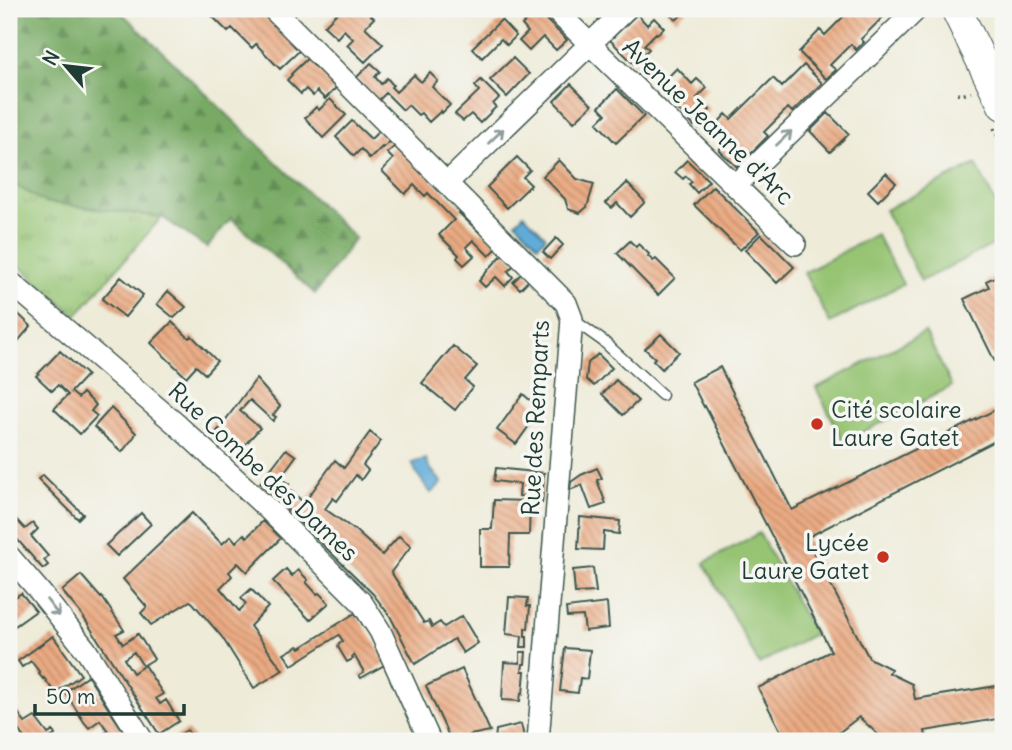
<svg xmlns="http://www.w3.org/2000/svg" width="1012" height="750" viewBox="0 0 1012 750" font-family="Delius,sans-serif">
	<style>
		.grass { fill: url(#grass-tufts); stroke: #5a8054; stroke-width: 2 }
		.forest { fill: url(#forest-firs); stroke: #4c744c; stroke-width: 2 }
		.park { fill: #96c473; stroke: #5a8054; stroke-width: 2 }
		.water { fill: #61acd9; stroke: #407486; stroke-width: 2 }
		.building { fill: url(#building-back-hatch); fill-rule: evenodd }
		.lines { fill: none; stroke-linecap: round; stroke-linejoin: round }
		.service-casing { stroke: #3e574d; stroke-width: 13 }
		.minor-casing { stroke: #3e574d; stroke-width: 24 }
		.secondary-casing { stroke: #3e574d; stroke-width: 32 }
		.path { stroke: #3e574d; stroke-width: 3.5; stroke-dasharray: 2 5; stroke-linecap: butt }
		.service { stroke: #fff; stroke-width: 10 }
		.minor { stroke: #fff; stroke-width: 21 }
		.secondary { stroke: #fff; stroke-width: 30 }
		.oneway { stroke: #8f9e9a }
		.poi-dot { fill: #c8321e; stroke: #f6f6f2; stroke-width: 2.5 }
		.labels { text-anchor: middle; stroke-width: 7; stroke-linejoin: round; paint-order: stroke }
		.street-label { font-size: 24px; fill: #1f3d34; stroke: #f6f6f2 }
		.poi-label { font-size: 24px; fill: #1f3d34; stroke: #f6f6f2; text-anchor: start }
	</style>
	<defs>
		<pattern id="grass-tufts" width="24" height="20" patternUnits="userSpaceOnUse" patternTransform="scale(1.75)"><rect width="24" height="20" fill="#96c473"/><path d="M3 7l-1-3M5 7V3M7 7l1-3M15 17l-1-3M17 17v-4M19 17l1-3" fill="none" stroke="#7aa05f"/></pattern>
		<pattern id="forest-firs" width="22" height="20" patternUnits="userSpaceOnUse" patternTransform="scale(1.75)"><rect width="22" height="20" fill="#78aa65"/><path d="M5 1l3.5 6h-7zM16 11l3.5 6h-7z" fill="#628c54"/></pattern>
		<pattern id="building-back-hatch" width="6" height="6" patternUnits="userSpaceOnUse" patternTransform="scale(1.75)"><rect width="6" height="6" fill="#ebab83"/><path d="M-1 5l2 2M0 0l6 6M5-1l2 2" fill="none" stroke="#be8c6c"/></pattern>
	</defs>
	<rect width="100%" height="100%" fill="#f6f6f2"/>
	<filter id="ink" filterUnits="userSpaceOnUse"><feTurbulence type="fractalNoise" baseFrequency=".0143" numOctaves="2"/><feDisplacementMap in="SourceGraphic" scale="14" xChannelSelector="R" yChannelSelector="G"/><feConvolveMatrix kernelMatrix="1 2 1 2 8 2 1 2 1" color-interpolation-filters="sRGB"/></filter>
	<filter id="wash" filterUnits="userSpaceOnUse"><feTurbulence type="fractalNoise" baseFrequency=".00686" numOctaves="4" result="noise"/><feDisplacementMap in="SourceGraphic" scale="28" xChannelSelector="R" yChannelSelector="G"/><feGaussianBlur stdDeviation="1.57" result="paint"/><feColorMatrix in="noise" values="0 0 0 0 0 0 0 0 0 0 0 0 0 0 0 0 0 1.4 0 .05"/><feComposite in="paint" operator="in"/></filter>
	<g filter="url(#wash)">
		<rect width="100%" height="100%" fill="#eeebd8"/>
		<!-- grass -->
		<path class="grass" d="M9 181 44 202 162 217 76 316 9 257Z"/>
		<!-- forest -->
		<path class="forest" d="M9 9H118L355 238 315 294 231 218 207 248 162 217 44 202 9 181Z"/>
		<!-- park -->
		<path class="park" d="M976 164 1003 218V240L921 281 885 210Z
			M876 234 903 284 830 323 804 273Z
			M925 332 952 386 844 442 816 388Z
			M759 533 814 634 759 664 704 563Z"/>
		<!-- water -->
		<path class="water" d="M524 214 546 237 538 245 516 222Z
			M426 459 429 467 442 483 431 493 417 474 412 463Z"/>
		<g id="blocks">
			<!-- building -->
			<path class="building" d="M205 9H260L301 49 280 69 256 44 252 48 232 28 228 32Z
				M341 9H364L374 18 365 27 383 44 365 62 347 45 353 39 344 30 337 38 324 26Z
				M494 9H512L503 18Z
				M665 9H688L676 20Z
				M851 9H891L861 39 864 42 856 50 851 44 830 65 836 70 826 79 799 52 820 30 825 35Z
				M536 10 567 40 556 50 543 37 529 51 519 41 528 32 522 25Z
				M637 14 647 25 654 18 664 28 657 34 656 33 644 45 649 49 634 64 610 40Z
				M501 20 516 36 507 45 501 39 482 58 472 48Z
				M309 57 331 79 329 80 336 88 325 99 317 91 313 96 306 89 301 94 287 80 292 75 291 74Z
				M513 58 529 74 507 97 490 80Z
				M371 63 380 71 375 77 381 84 387 78 393 85 391 87 396 92 414 75 421 82 430 73 438 81 432 87 450 105 442 113 441 111 429 122 421 113 418 115 408 105 403 110 386 93 378 101 356 78Z
				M804 65 822 83 792 112 788 108 764 132 768 136 737 167 719 150 726 142 718 134 722 130 716 125 726 114 731 119 773 78 782 87Z
				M677 68 692 84 697 79 707 88 697 98 710 110 703 117 706 121 699 128 696 124 694 126 663 94 666 91 660 85Z
				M481 80 499 98 493 104 496 107 480 123 471 114 463 121 455 114 479 91 475 86Z
				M571 84 592 105 574 122 554 101Z
				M617 89 644 116 616 143 597 123 606 114 599 107Z
				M330 99 346 115 323 138 305 118 316 107 319 110Z
				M828 113 849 134 830 152 810 131Z
				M352 121 371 139 381 129 392 140 383 148 382 147 370 159 361 149 354 156 336 137Z
				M396 145 463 210 459 213 480 233 483 231 499 246 489 256 473 240 466 247 474 256 464 265 457 258 459 255 439 235 454 220 428 193 425 196 414 185 405 194 382 171 393 159 387 153Z
				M517 157 530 170 523 177 531 185 507 208 487 187Z
				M559 160 577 179 594 184 587 207 580 213 568 209 565 199 543 176Z
				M687 160 709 181 697 193 689 184 692 182 686 176 683 179 675 172Z
				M886 173 896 183 878 201 868 191Z
				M627 183 645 202 630 217 617 203 612 208 606 203Z
				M713 186 759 232 740 250 694 205Z
				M761 234 794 267 777 283 745 250Z
				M556 238 563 245 550 259 543 252Z
				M630 241 636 247 638 244 649 254 648 256 653 261 656 259 675 278 658 295 617 253Z
				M505 252 516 263 508 271 513 277 505 286 496 277 485 287 479 281 488 270Z
				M524 271 531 278 520 289 513 282Z
				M1003 273V368L999 370 964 299 989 287 986 281Z
				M121 277 143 295 125 317 102 299Z
				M168 291 186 307 174 318 157 304Z
				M9 305 31 326 13 347 9 343Z
				M172 322 189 338 192 336 217 361 205 374 196 366 186 377 151 343Z
				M661 334 679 352 662 369 653 360 655 358 645 349Z
				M453 346 477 366 465 380 473 387 455 410 422 383Z
				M60 351 87 375 71 392 78 398 83 393 96 405 91 411 97 416 80 434 54 409 68 395 58 385 52 391 36 376Z
				M598 354 612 368 594 386 586 379 588 363Z
				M720 367 792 510 1003 406V437L806 538 869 658 891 669 889 673 912 684 915 699 1003 685V718L925 731 926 736 885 741 859 717 828 741H786L758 688 831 651 705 406 704 407 691 382Z
				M256 379 280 406 273 415 276 417 273 421 250 400 240 411 260 428 242 448 219 429 212 437 205 430 217 416 224 422Z
				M616 380 638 401 623 415 602 394Z
				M523 394 539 408 529 422 531 423 516 444 497 430Z
				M111 408 136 433 134 437 122 452 94 427Z
				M370 432 381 441 363 465 368 470 361 480 356 475 337 501 333 498 325 509 356 531 382 555 399 536 411 546 391 572 424 623 429 621 432 627 440 622 444 627 462 616 478 643 463 653 454 639 415 664 390 616 373 594 260 483 286 449 296 456 280 478 289 484 287 487 304 503 335 460 344 468Z
				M496 468 544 473 542 503 533 501V497L519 496 520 484 494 481Z
				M597 468 602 478 597 480 606 504 591 509 582 485 570 490 571 482 581 475Z
				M43 475 83 514 78 519 38 479Z
				M494 500 530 501 529 535H510L509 567H480V529H492Z
				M10 513 25 529 33 523 38 529 31 536 48 556 44 560 48 565 43 569 9 530V514Z
				M141 513 151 524 117 556 106 545Z
				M192 513 222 544 231 536 236 542 244 534 247 537 263 521 281 538 247 572 238 563 229 572 232 576 220 588 239 611 246 604 241 598 251 589 268 607 250 626 283 670 254 688 222 637 193 603 190 601 151 625 141 613 147 607 123 579Z
				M580 517 620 521 619 534 604 532 603 550 578 549Z
				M593 568 596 592 575 593 573 570Z
				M286 569 292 576 298 570 308 580 306 582 317 594 319 593 329 603 310 620 273 581Z
				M81 575 101 598 102 597 124 630 116 634 123 644 138 634 154 659 144 665 163 694 156 698 160 704 166 700 179 721 159 734 82 615 62 591ZM134 652 143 666 133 673 124 659Z
				M21 593 36 611 15 626 9 617 11 613 9 611V602Z
				M509 597 528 598 527 606H530L528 629 525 628V636H527V647H521L522 636 506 634Z
				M607 603 609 628 585 631 583 616 567 617 566 608Z
				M355 613 374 641 386 664 361 678 359 675 364 672 354 655 352 657 353 659 347 662 338 647 339 643 343 641 339 635 292 665 284 654 298 646 300 648Z
				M53 636 81 675 55 693 44 678 43 679 39 674 40 673 31 661 22 667 18 661Z
				M565 648 590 650 587 679 580 678 578 693 560 691Z
				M520 652H526L525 664H523L522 671H525L523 694 521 693 520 701 502 700 504 662 520 663Z
				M462 669 490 731 470 735 471 741H451L426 686Z
				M88 676 106 705 130 741H97L96 739 108 731 100 720 89 728 84 722 65 692Z
				M9 699 25 723 35 717 48 734 53 731 55 735 45 741H26L17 728 9 734Z
				M521 724 525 741H495L496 730Z
				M187 730 194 739 191 741H169Z"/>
		</g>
	</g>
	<g filter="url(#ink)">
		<use href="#blocks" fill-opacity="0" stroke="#3e574d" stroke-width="2"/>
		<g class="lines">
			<!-- service casing -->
			<g class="service-casing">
				<path id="service" d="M572 319 603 341 662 395"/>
			</g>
			<!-- minor casing -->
			<g class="minor-casing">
				<path id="minor" d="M273 9 566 303 572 319 538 741
					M554 9 795 244
					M447 183 626 9
					M735 186 917 9
					M9 281 175 423 269 510 362 603 380 631 430 741
					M9 556 40 592 86 650 143 741"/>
			</g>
			<!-- secondary casing -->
			<g class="secondary-casing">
				<path id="secondary" d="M956 9 1003 105"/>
			</g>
			<!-- path -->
			<path class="path" d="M957 94 962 95 971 92
				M994 128 1003 148"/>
			<!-- service -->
			<use href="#service" class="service"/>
			<!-- minor -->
			<use href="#minor" class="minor"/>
			<!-- secondary -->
			<use href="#secondary" class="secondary"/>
		</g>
		<!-- one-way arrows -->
		<defs><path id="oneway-shaft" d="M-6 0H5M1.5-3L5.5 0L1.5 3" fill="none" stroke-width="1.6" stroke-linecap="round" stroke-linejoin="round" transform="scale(1.75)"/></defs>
		<g class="oneway">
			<use href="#oneway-shaft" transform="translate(496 136) rotate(-44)"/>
			<use href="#oneway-shaft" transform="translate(784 138) rotate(-44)"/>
			<use href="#oneway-shaft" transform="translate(53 608) rotate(52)"/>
		</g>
	</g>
	<!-- markers -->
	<g class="poi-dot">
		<circle cx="817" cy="424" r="7"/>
		<circle cx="883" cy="557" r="7"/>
	</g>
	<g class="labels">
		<!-- street labels -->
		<g class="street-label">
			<text transform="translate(708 122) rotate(44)" y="8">Avenue Jeanne d'Arc</text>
			<text transform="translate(536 418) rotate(-87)" y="8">Rue des Remparts</text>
			<text transform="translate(263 472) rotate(43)" y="8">Rue Combe des Dames</text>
		</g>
		<!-- poi labels -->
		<g class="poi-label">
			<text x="831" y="418">Cité scolaire<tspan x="831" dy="28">Laure Gatet</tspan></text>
			<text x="869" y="551" text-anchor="end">Lycée<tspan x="869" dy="28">Laure Gatet</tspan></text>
		</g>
	</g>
	<!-- margin -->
	<rect width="1012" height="750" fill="none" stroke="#f6f6f2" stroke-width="35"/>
	<!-- north arrow -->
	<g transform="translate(66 66) rotate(298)" stroke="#f6f6f2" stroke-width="5" paint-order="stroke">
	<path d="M0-5L12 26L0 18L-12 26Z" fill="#1f3d34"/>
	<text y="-10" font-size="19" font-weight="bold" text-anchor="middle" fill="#1f3d34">N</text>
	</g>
	<!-- scale -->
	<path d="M35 704v10h149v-10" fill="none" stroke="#1f3d34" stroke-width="3.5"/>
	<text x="46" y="704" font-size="21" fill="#1f3d34" stroke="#f6f6f2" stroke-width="5" paint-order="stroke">50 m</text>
</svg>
